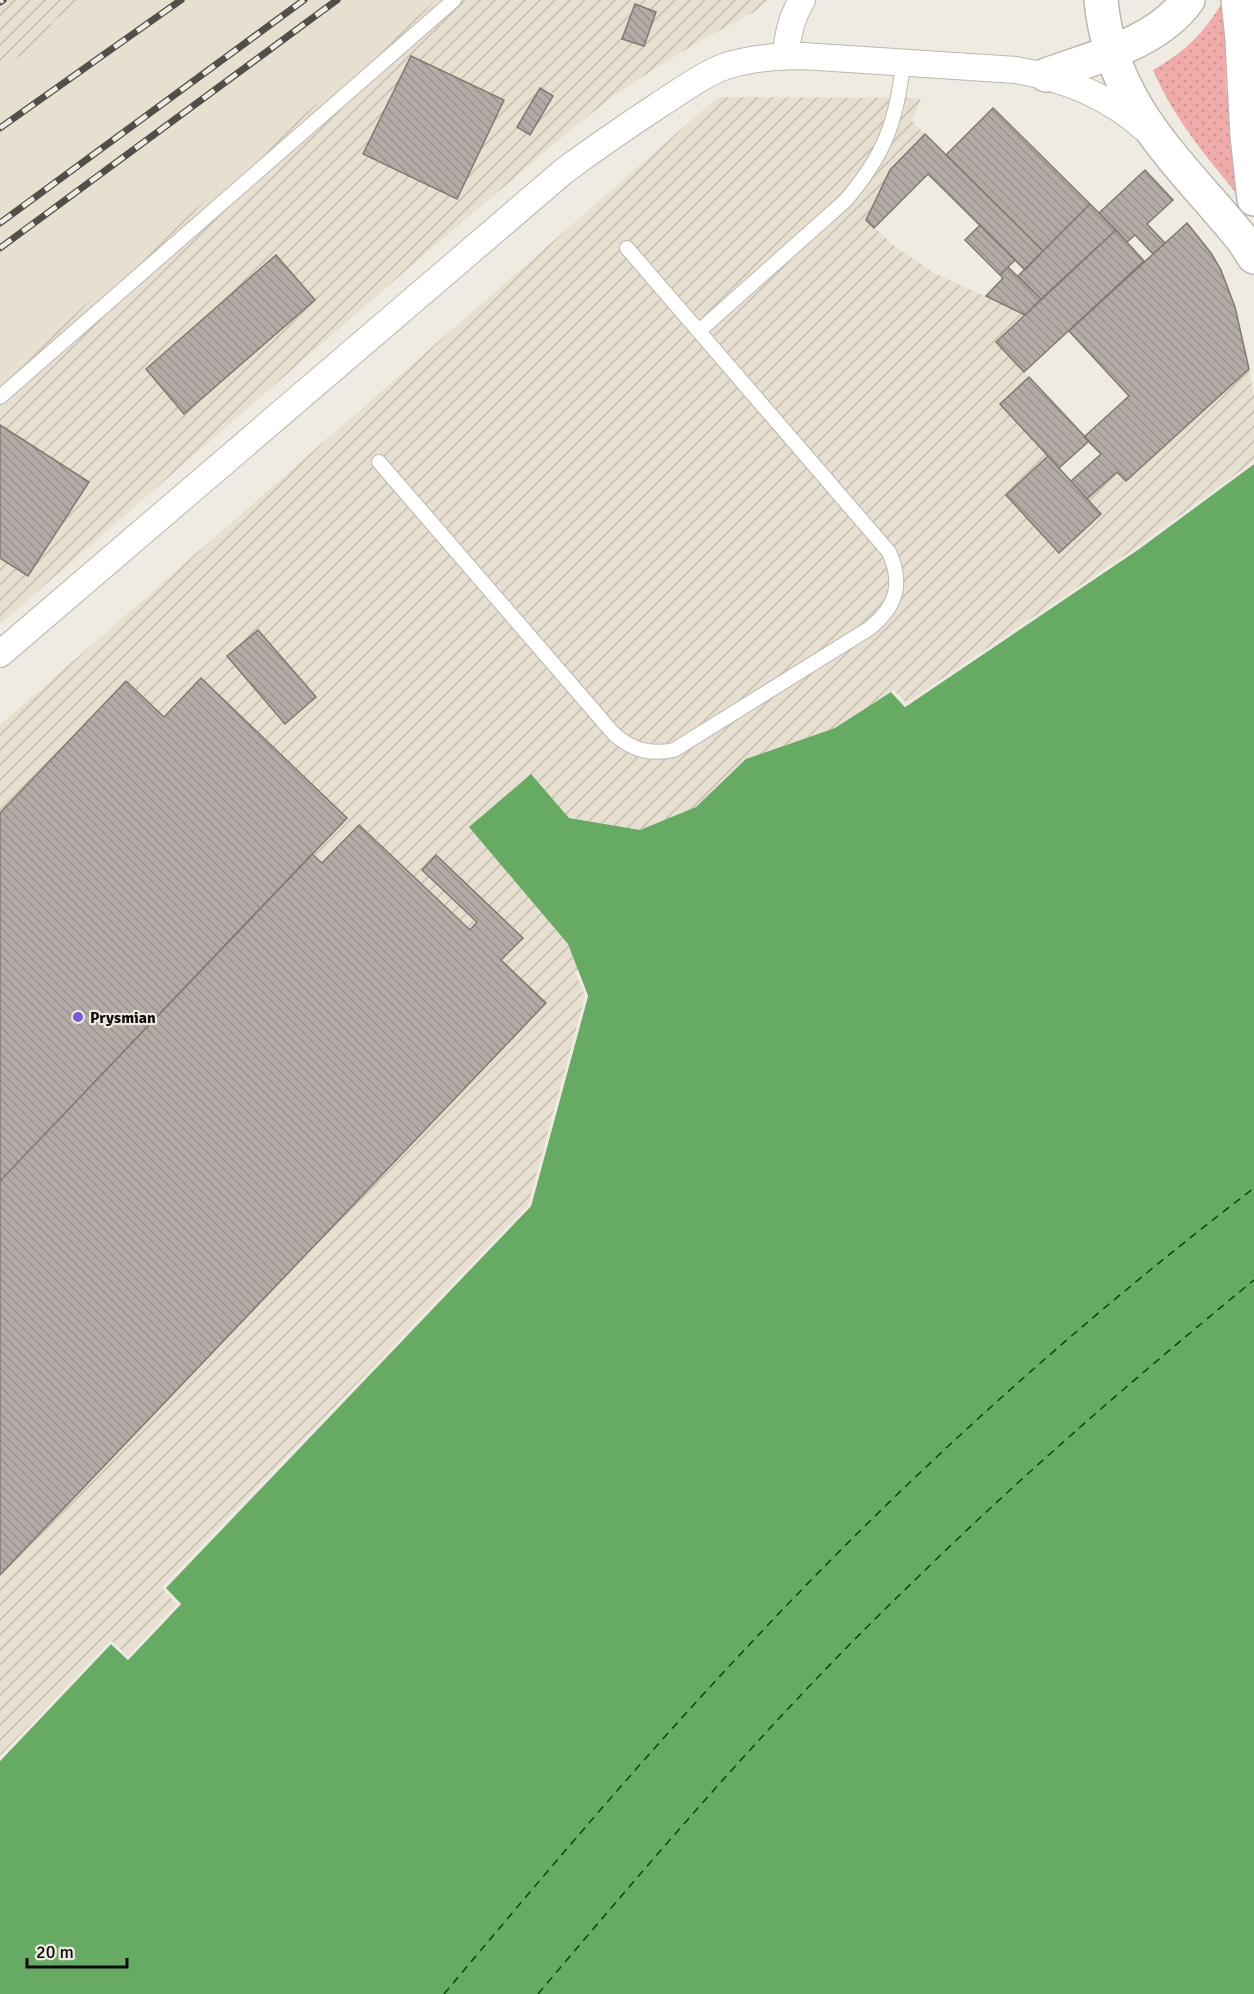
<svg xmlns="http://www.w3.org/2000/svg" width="1254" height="1994" viewBox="0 0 1254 1994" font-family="Signika,sans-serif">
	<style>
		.built { fill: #e7dfd0 }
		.industrial { fill: url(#industrial-furrows) }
		.green { fill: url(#green-dots) }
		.water { fill: #66aa64 }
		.pier { fill: #efebe2 }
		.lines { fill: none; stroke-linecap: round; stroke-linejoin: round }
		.ferry { stroke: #004d03; stroke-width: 1.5; stroke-dasharray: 8 6; stroke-linecap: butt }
		.building { fill: url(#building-back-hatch); stroke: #817974; stroke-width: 1.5 }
		.lane-casing { stroke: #bcb8b0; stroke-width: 16 }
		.street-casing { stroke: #bcb8b0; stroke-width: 28 }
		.secondary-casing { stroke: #bcb8b0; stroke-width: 36 }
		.lane { stroke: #fff; stroke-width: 14 }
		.street { stroke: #fff; stroke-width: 26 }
		.secondary { stroke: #fff; stroke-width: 33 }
		.rail-casing { stroke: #524f4b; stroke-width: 7 }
		.rail { stroke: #efebe2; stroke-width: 4.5; stroke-dasharray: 14; stroke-linecap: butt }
		.poi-dot { fill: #755cd6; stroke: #efebe2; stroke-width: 2 }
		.labels { text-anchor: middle; stroke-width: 4.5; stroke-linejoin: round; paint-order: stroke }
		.poi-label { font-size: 16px; font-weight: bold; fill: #0f0d0b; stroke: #efebe2; text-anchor: start }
	</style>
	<defs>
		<pattern id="industrial-furrows" width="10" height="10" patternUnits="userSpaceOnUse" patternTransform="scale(1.5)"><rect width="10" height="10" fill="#e7dfd0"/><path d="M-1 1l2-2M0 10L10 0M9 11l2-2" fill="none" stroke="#c5beb1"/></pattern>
		<pattern id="green-dots" width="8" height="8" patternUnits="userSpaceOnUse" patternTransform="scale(1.5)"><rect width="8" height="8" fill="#efacaa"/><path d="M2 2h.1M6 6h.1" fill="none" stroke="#cc9391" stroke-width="1.8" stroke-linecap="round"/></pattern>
		<pattern id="building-back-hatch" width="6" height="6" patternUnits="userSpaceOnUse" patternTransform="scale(1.5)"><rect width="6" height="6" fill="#b4aba6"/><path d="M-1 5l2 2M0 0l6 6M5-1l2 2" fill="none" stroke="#9a928e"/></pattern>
	</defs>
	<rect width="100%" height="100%" fill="#efebe2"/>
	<!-- built -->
	<path class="built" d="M81 0H436L0 379V70L56 31 51 23Z"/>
	<!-- industrial -->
	<path class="industrial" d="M0 0H81L51 23 57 30 0 70Z
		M436 0H768L754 12 705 38 657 67 611 98 567 133 426 253 0 624V379Z
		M718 97 921 98 912 121 925 134 890 170 867 220 893 245 932 272 1025 315 996 342 1029 377 1000 404 1087 499 1117 472 1126 481 1249 369 1254 397V464L1139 549 905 707 891 692 835 728 746 759 696 807 640 830 569 818 531 774 470 826 568 944 588 996 531 1206 166 1588 181 1604 128 1660 111 1644 0 1761V725Z"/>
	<!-- green -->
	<path class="green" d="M1224 0 1226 88 1241 199C1207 157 1175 121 1153 70 1186 51 1204 33 1224 0Z"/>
	<!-- water -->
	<path class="water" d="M1254 464V1994H0V1761L111 1644 128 1660 181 1604 165 1588 531 1206 588 996 568 944 469 827 531 774 569 818 640 830 696 807 746 759 835 728 891 692 905 707 1139 549Z"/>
	<!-- pier -->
	<path class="pier" d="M1254 461V464L1139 549 905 707 891 692 894 690 906 703 1137 547Z
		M578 970 588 996 531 1206 166 1588 181 1604 128 1660 111 1644 0 1761V1756L109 1642H113L128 1656 177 1604 163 1590V1586L528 1205 585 996 575 972Z"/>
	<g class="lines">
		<!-- ferry -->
		<path class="ferry" d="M444 1994C544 1875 644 1756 751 1643 905 1478 1075 1325 1254 1188
			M538 1994C659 1851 780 1709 915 1580 1023 1474 1137 1376 1254 1280"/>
	</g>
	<!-- building -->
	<path class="building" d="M635 4 656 12 644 46 622 39Z
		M411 56 504 100 457 199 363 154Z
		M540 88 553 96 530 135 517 127Z
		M993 108 1090 204 1043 251 946 155Z
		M925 134 1043 251 1025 270 928 174 874 228 866 220 890 170Z
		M1145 170 1173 200 1147 224 1165 243 1153 254 1135 235 1127 242 1099 213Z
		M1090 204 1116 230 1041 299 1018 276Z
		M1187 223 1211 253 1221 270 1235 307 1249 369 1126 481 1117 472 1087 499 1071 481 1101 454 1084 437 1129 396 1069 331Z
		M980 225 1015 260 1000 275 965 240Z
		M1116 230 1144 261 1024 372 996 342Z
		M276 255 315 300 184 414 146 369Z
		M1008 267 1041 299 1025 315 986 296 1003 278 1000 275Z
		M1029 377 1089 441 1059 468 1000 404Z
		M0 425 89 482 28 576 0 558Z
		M1048 456 1101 514 1059 553 1006 495Z
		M258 630 316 697 285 724 227 656Z
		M201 678 347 818 0 1181V813L126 681 164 717Z
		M359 825 470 930 477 922 422 870 436 855 523 938 501 960 546 1003 0 1575V1181L312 854 322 863Z"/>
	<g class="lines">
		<!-- lane casing -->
		<g class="lane-casing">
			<path id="lane" d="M699 331 845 201C884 156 897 121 903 63
				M0 397 454 0
				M379 462 614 734C632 750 650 755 674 750L870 628C897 606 903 583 889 552L627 248"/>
		</g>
		<!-- street casing -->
		<g class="street-casing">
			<path id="street" d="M786 56C787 35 791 18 802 0
				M0 654 564 171C595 148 627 126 659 105 681 91 702 75 726 66 752 58 777 56 803 56L1016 70C1064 78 1107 95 1144 128"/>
		</g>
		<!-- secondary casing -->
		<g class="secondary-casing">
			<path id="secondary" d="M1101 0C1111 107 1180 162 1243 240L1254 257
				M1238 0 1242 39 1247 136 1254 199
				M1046 75C1095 57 1156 44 1188 0"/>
		</g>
		<!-- lane -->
		<use href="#lane" class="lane"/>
		<!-- street -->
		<use href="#street" class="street"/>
		<!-- secondary -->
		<use href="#secondary" class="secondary"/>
		<!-- rail casing -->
		<g class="rail-casing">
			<path id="rail" d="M0 2 3 0
				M0 128 181 0
				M0 223 304 0
				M0 248 337 0"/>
		</g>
		<!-- rail -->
		<use href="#rail" class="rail"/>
	</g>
	<!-- markers -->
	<circle class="poi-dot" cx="78" cy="1017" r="6"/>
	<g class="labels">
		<!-- poi labels -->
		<g class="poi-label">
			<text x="90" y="1023">Prysmian</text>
		</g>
	</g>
	<!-- scale -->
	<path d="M27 1958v9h100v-9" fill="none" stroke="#0f0d0b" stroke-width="3"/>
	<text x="36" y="1958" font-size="18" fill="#0f0d0b" stroke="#efebe2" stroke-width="4.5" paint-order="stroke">20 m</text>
</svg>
